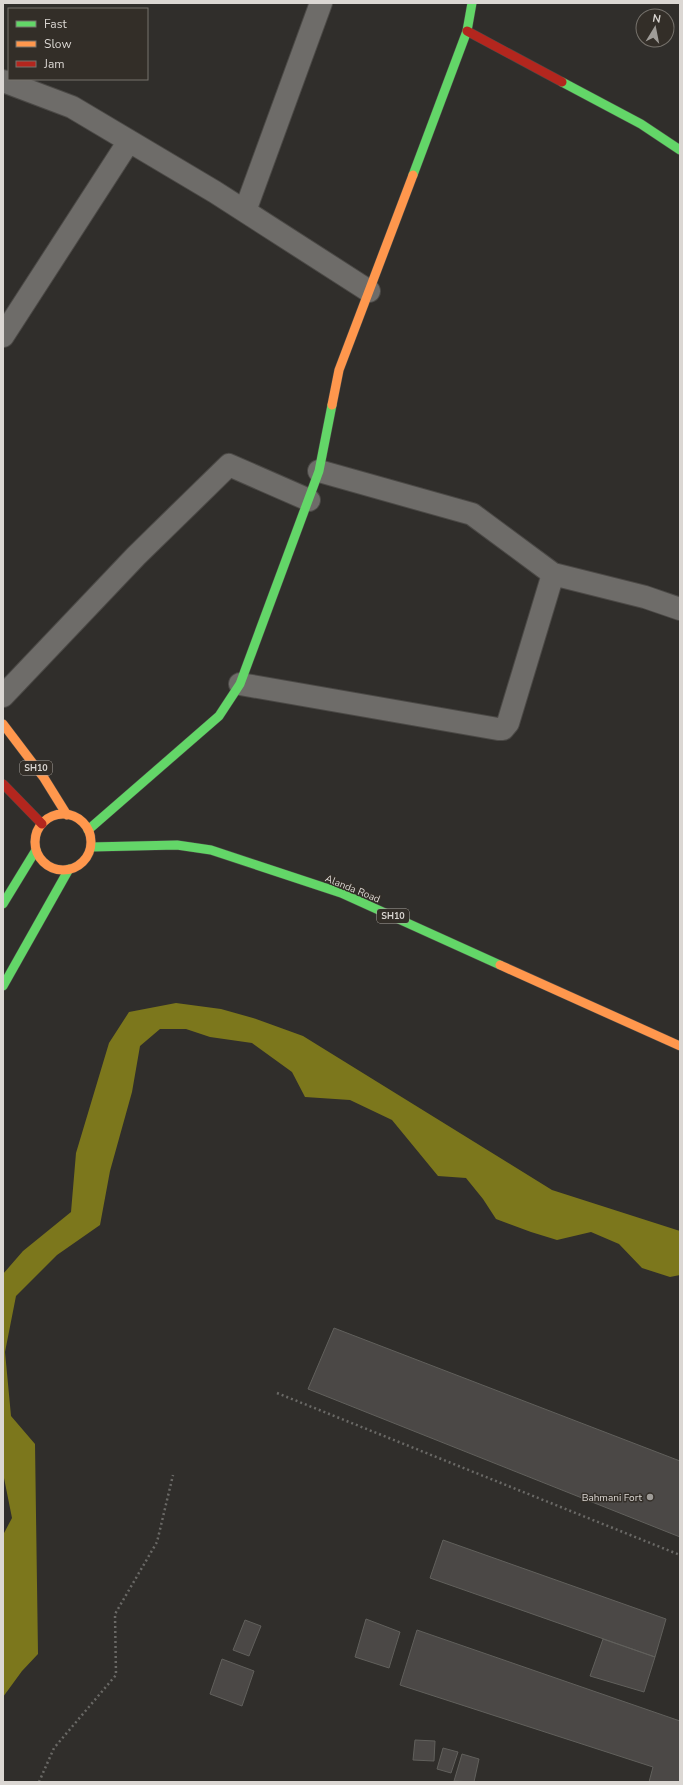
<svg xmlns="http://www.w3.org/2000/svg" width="683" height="1785" viewBox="0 0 683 1785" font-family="'Nunito Sans',sans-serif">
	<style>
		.water { fill: #7c771c }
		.building { fill: #4b4846; stroke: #61605c }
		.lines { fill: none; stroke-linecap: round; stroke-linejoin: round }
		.street-casing { stroke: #4b4946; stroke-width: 24 }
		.fast-casing { stroke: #4b4946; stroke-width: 10 }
		.slow-casing { stroke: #4b4946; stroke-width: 10 }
		.jam-casing { stroke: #4b4946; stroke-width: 10 }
		.path { stroke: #6a6966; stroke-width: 2.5; stroke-dasharray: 2 3; stroke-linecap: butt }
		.street { stroke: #6e6c69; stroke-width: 22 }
		.fast { stroke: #63d668; stroke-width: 9 }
		.slow { stroke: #ff974d; stroke-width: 9 }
		.jam { stroke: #b3261e; stroke-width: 9 }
		.poi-dot { fill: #9f9c98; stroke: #332e28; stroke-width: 1.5 }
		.labels { text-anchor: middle; stroke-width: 3; stroke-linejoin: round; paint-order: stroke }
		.shield { fill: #332e28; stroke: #a9a4a0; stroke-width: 1 }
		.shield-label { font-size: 9px; font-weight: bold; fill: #dbd7d3 }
		.street-label { font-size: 10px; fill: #dbd7d3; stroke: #332e28 }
		.poi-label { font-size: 10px; fill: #dbd7d3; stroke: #332e28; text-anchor: end }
	</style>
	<rect width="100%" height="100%" fill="#302e2b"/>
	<!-- water -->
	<path class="water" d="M176 1003 221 1009 253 1018 303 1036 552 1190 680 1231V1275L670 1277 642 1268 619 1244 591 1232 557 1240 531 1232 496 1219 483 1199 466 1178 438 1176 392 1120 350 1100 305 1097 292 1072 252 1043 210 1037 186 1029H160L140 1046 132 1092 110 1171 100 1225 57 1255 16 1296 5 1352 11 1416 35 1444 38 1654 22 1671 3 1697V1535L12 1518 3 1473V1274L23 1251 71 1212 76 1153 109 1043 129 1012Z"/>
	<!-- building -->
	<path class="building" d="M334 1328 680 1461V1537L308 1389Z
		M443 1540 666 1619 655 1657 430 1578Z
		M366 1619 400 1632 389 1668 355 1657Z
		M245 1620 261 1626 249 1656 233 1650Z
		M417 1630 680 1721V1782H649L653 1767 400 1685Z
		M603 1639 655 1657 644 1692 590 1676Z
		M222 1659 254 1671 242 1706 210 1694Z
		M415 1740 435 1741 434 1761 413 1760Z
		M443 1748 458 1752 451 1773 437 1769Z
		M462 1754 479 1759 474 1782 454 1781Z"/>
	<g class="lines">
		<!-- street casing -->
		<g class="street-casing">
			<path id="street" d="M3 81 72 107 215 192 369 291
				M245 211 321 3
				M3 336 129 141
				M319 471 472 514 553 574 645 597 680 609
				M240 684 498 729H503L508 723 553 574
				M3 696 136 556 229 465 309 500"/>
		</g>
		<!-- fast casing -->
		<g class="fast-casing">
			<path id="fast" d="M562 82 641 124 680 150
				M413 175 467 31 472 3
				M88 830 219 716 240 684 319 471 332 405
				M91 847 177 845 211 850 341 893 500 965
				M3 904 36 850
				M3 986 69 869"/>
		</g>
		<!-- slow casing -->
		<g class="slow-casing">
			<path id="slow" d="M332 405 339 370 413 175
				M3 724 44 778 67 815
				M35 842a28 28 0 1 1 56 0a28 28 0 1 1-56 0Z
				M500 965 680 1046"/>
		</g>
		<!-- jam casing -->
		<g class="jam-casing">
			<path id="jam" d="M467 31 562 82
				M3 784 42 824"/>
		</g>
		<!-- path -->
		<path class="path" d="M277 1393 680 1555
			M39 1782 54 1748 116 1675 115 1614 157 1542 173 1475"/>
		<!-- street -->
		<use href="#street" class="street"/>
		<!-- fast -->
		<use href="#fast" class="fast"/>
		<!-- slow -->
		<use href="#slow" class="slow"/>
		<!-- jam -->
		<use href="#jam" class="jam"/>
	</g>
	<!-- markers -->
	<circle class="poi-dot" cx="650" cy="1497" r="4"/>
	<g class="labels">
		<!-- shield labels -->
		<g class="shield">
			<rect x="20" y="761" width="32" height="14" rx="3"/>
			<rect x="377" y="909" width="32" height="14" rx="3"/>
		</g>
		<g class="shield-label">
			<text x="36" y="771">SH10</text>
			<text x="393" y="919">SH10</text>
		</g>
		<!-- street labels -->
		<g class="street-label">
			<text transform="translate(353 888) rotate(22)" y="4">Alanda Road</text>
		</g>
		<!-- poi labels -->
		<g class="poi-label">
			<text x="642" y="1501">Bahmani Fort</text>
		</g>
	</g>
	<!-- border -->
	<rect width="683" height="1785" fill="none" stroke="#dbd7d3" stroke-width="8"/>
	<!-- legend -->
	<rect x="8" y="8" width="140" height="72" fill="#332e28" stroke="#76726c"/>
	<rect x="16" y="21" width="20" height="6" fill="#63d668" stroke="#76726c"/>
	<text x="44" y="28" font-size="12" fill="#dbd7d3">Fast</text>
	<rect x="16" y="41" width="20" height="6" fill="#ff974d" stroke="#76726c"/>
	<text x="44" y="48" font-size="12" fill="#dbd7d3">Slow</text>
	<rect x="16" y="61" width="20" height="6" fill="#b3261e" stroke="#76726c"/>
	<text x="44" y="68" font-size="12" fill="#dbd7d3">Jam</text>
	<!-- north arrow -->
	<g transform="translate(655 28) rotate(10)"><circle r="19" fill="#332e28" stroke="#76726c"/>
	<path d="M0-3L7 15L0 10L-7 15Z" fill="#9f9c98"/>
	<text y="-6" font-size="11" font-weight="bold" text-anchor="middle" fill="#dbd7d3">N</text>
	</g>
</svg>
